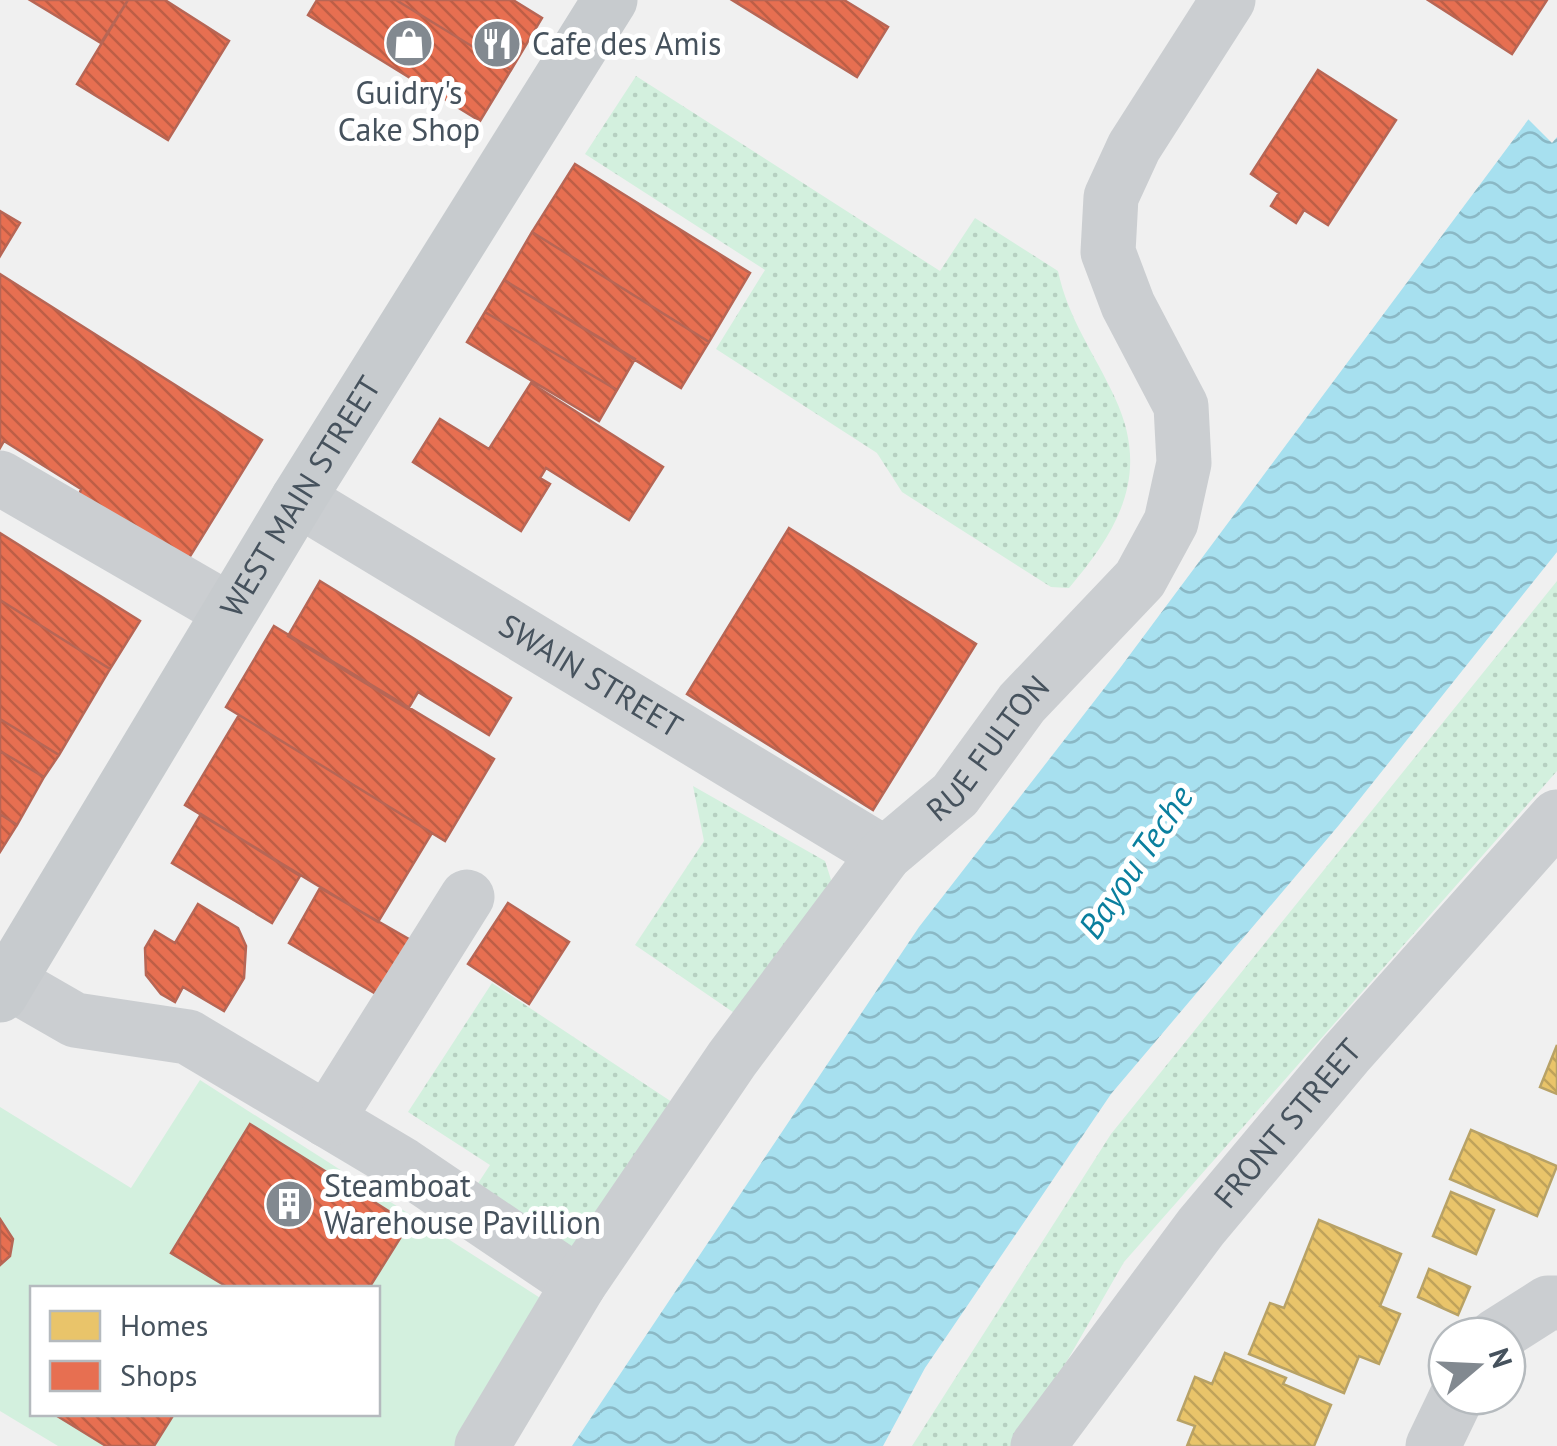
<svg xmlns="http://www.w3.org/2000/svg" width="1557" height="1446" viewBox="0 0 1557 1446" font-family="'PT Sans',sans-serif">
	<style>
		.grass { fill: url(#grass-dots) }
		.park { fill: #d3f0de; fill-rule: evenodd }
		.water { fill: url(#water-waves) }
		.pier { fill: #f0f0f0 }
		.homes { fill: url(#homes-back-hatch); stroke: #b8a266; stroke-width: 2.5 }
		.shops { fill: url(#shops-back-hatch); stroke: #b76655; stroke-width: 2.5 }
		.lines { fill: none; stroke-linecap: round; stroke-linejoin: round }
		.minor { stroke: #cbced1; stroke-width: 55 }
		.major { stroke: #c7cbce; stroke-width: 55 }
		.labels { text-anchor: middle; stroke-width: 10; stroke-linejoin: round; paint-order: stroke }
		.poi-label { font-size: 32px; fill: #46525d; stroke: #fff; text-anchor: start }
		.street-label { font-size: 32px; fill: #46525d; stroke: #fff }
		.water-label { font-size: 35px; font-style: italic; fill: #0a7f9e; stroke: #fff }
	</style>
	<defs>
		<pattern id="grass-dots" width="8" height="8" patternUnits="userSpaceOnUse" patternTransform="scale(2.5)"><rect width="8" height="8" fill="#d3f0de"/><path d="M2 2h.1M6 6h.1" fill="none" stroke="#b6d0c1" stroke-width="1.8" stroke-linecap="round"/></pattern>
		<pattern id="water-waves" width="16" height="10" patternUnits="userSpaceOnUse" patternTransform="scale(2.5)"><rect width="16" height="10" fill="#a7e0ef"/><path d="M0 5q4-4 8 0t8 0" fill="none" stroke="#8ab8c5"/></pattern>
		<pattern id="homes-back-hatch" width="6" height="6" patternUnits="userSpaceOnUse" patternTransform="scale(2.5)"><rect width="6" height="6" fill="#e9c46a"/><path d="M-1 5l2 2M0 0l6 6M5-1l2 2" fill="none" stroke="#bfa25a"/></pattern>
		<pattern id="shops-back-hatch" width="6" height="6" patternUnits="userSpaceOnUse" patternTransform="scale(2.5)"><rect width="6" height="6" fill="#e76f51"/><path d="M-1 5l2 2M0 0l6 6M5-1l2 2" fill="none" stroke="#bd5e46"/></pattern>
	</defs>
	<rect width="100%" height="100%" fill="#f0f0f0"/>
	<!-- grass -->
	<path class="grass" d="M636 76 940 271 975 218 1058 271C1068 319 1095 354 1115 398 1151 475 1118 530 1069 588L1051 587 902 492 877 453 716 349 765 270 585 154Z
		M1557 581V771L1124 1262 1018 1446H912L1111 1134Z
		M693 786 825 861 834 889 746 1021 635 945 704 841Z
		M492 983 681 1108 582 1259 475 1188 490 1165 408 1112Z"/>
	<!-- park -->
	<path class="park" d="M200 1080 548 1303 458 1446H58L0 1411V1107L131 1188ZM32 1288H378V1414H32Z"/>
	<!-- water -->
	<path class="water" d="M1557 81V552L1339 825 1111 1094 925 1368 883 1446H572L919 927 1120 668Z"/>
	<!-- pier -->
	<path class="pier" d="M1557 76V137L1552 143 1525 116Z"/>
	<!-- homes -->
	<path class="homes" d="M1557 1045V1094L1540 1087Z
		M1471 1130 1557 1166 1537 1216 1450 1179Z
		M1451 1192 1494 1210 1476 1254 1433 1236Z
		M1319 1220 1401 1254 1380 1306 1400 1314 1379 1364 1359 1356 1344 1393 1249 1354 1270 1303 1284 1308Z
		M1429 1269 1470 1287 1458 1315 1418 1297Z
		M1225 1353 1286 1378 1283 1384 1331 1405 1314 1446H1187L1195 1426 1178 1420 1195 1377 1212 1384Z"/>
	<!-- shops -->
	<path class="shops" d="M30 0H128L101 43Z
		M128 0H165L229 41 168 140 77 84Z
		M317 0H396L511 70 480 121 308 15Z
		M396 0H513L542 18 511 70Z
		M732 0H844L888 27 857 77Z
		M1428 0H1547L1512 54Z
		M1318 70 1396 120 1328 225 1304 210 1296 223 1271 206 1279 193 1251 174Z
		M575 164 750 273 709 342 532 232Z
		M0 211 20 223 0 256Z
		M532 232 709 342 681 388 504 280Z
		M0 274 262 440 184 566 78 499 81 489 4 441 0 448Z
		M504 280 635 359 617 390 485 312Z
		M485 312 617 390 599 421 467 342Z
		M531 383 663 467 629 520 546 468 540 478 550 484 521 531 413 462 440 419 489 449Z
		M789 528 976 644 873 810 687 694Z
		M0 533 140 621 110 669 0 600Z
		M320 581 511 698 489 735 418 692 408 709 288 636Z
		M0 600 110 669 59 755 0 719Z
		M274 626 494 759 445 841 226 707Z
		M239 715 432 833 378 922 185 805Z
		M0 719 59 755 44 777 0 751Z
		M0 751 44 777 17 825 0 814Z
		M0 814 17 825 0 852Z
		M201 814 300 876 272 923 172 863Z
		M320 888 414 942 383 998 289 943Z
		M508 903 569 942 529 1004 468 964Z
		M198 904 238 928 246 946 244 978 224 1011 183 987 175 1002 161 994 146 975 145 948 155 931 175 943Z
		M250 1124 409 1224 369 1288H229L171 1253Z
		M0 1219 13 1239 10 1256 0 1265Z
		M54 1414H174L154 1446H106Z"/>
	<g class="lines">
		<!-- minor -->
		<g class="minor">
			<path d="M0 478 230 611"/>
			<path id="s1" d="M298 499 885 854"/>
			<path d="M9 982 75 1020 188 1037 403 1165 579 1284"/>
			<path d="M327 1120 467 897"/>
			<path d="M1496 1336 1548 1303H1557"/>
			<path id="s2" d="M482 1446 579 1284 732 1059 885 854 955 795 1022 703 1140 579 1171 522 1184 463 1181 406 1128 305 1108 252 1111 197 1134 147 1228 0"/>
			<path id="s3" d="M1038 1446 1201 1227 1346 1054 1557 817"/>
			<path d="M1433 1446 1457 1396"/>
		</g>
		<!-- major -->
		<path class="major" id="s4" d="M0 995 298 499 610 0"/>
	</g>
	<!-- icons -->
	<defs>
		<g id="shop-disc" transform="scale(2.5)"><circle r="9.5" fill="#828990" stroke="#fff"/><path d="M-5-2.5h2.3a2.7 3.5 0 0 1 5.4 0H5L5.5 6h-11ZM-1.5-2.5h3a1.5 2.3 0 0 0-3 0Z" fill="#fff"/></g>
		<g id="restaurant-disc" transform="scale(2.5)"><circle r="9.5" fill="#828990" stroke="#fff"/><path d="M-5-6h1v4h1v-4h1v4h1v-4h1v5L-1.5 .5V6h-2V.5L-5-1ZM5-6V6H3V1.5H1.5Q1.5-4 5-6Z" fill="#fff"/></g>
		<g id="building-disc" transform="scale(2.5)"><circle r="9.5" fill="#828990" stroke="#fff"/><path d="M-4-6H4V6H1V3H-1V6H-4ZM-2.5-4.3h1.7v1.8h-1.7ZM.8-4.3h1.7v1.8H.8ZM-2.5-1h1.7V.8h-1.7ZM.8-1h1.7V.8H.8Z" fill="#fff"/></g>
	</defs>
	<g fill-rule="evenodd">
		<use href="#shop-disc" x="409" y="43"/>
		<use href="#restaurant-disc" x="497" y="44"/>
		<use href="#building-disc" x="289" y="1204"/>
	</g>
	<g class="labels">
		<!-- poi labels -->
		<g class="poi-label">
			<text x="532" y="55">Cafe des Amis</text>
			<text x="409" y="104" text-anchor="middle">Guidry's<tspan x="409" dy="37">Cake Shop</tspan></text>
			<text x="324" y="1197">Steamboat<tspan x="324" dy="37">Warehouse Pavillion</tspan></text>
		</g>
		<!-- street labels -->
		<g class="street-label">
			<text dy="11" stroke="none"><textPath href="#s4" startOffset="582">WEST MAIN STREET</textPath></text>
			<text dy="11" stroke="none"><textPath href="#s1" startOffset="342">SWAIN STREET</textPath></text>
			<text dy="11" stroke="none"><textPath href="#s2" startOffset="865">RUE FULTON</textPath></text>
			<text dy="11" stroke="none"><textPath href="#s3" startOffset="408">FRONT STREET</textPath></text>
		</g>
		<!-- water labels -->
		<g class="water-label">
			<text transform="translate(1136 862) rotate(-56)" y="12">Bayou Teche</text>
		</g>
	</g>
	<!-- legend -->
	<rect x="30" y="1286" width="350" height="130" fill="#ffffff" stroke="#b5babe" stroke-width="2.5"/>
	<rect x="50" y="1311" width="50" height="30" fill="#e9c46a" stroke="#b5babe" stroke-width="2.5"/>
	<text x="120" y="1336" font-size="30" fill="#46525d">Homes</text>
	<rect x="50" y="1361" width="50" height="30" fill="#e76f51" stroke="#b5babe" stroke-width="2.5"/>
	<text x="120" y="1386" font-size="30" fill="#46525d">Shops</text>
	<!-- north arrow -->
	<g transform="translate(1477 1366) rotate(71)"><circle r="48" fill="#ffffff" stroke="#b5babe" stroke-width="2.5"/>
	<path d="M0-8L18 38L0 25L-18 38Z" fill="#828990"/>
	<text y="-15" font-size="28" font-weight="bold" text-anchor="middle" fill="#46525d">N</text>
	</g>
</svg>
